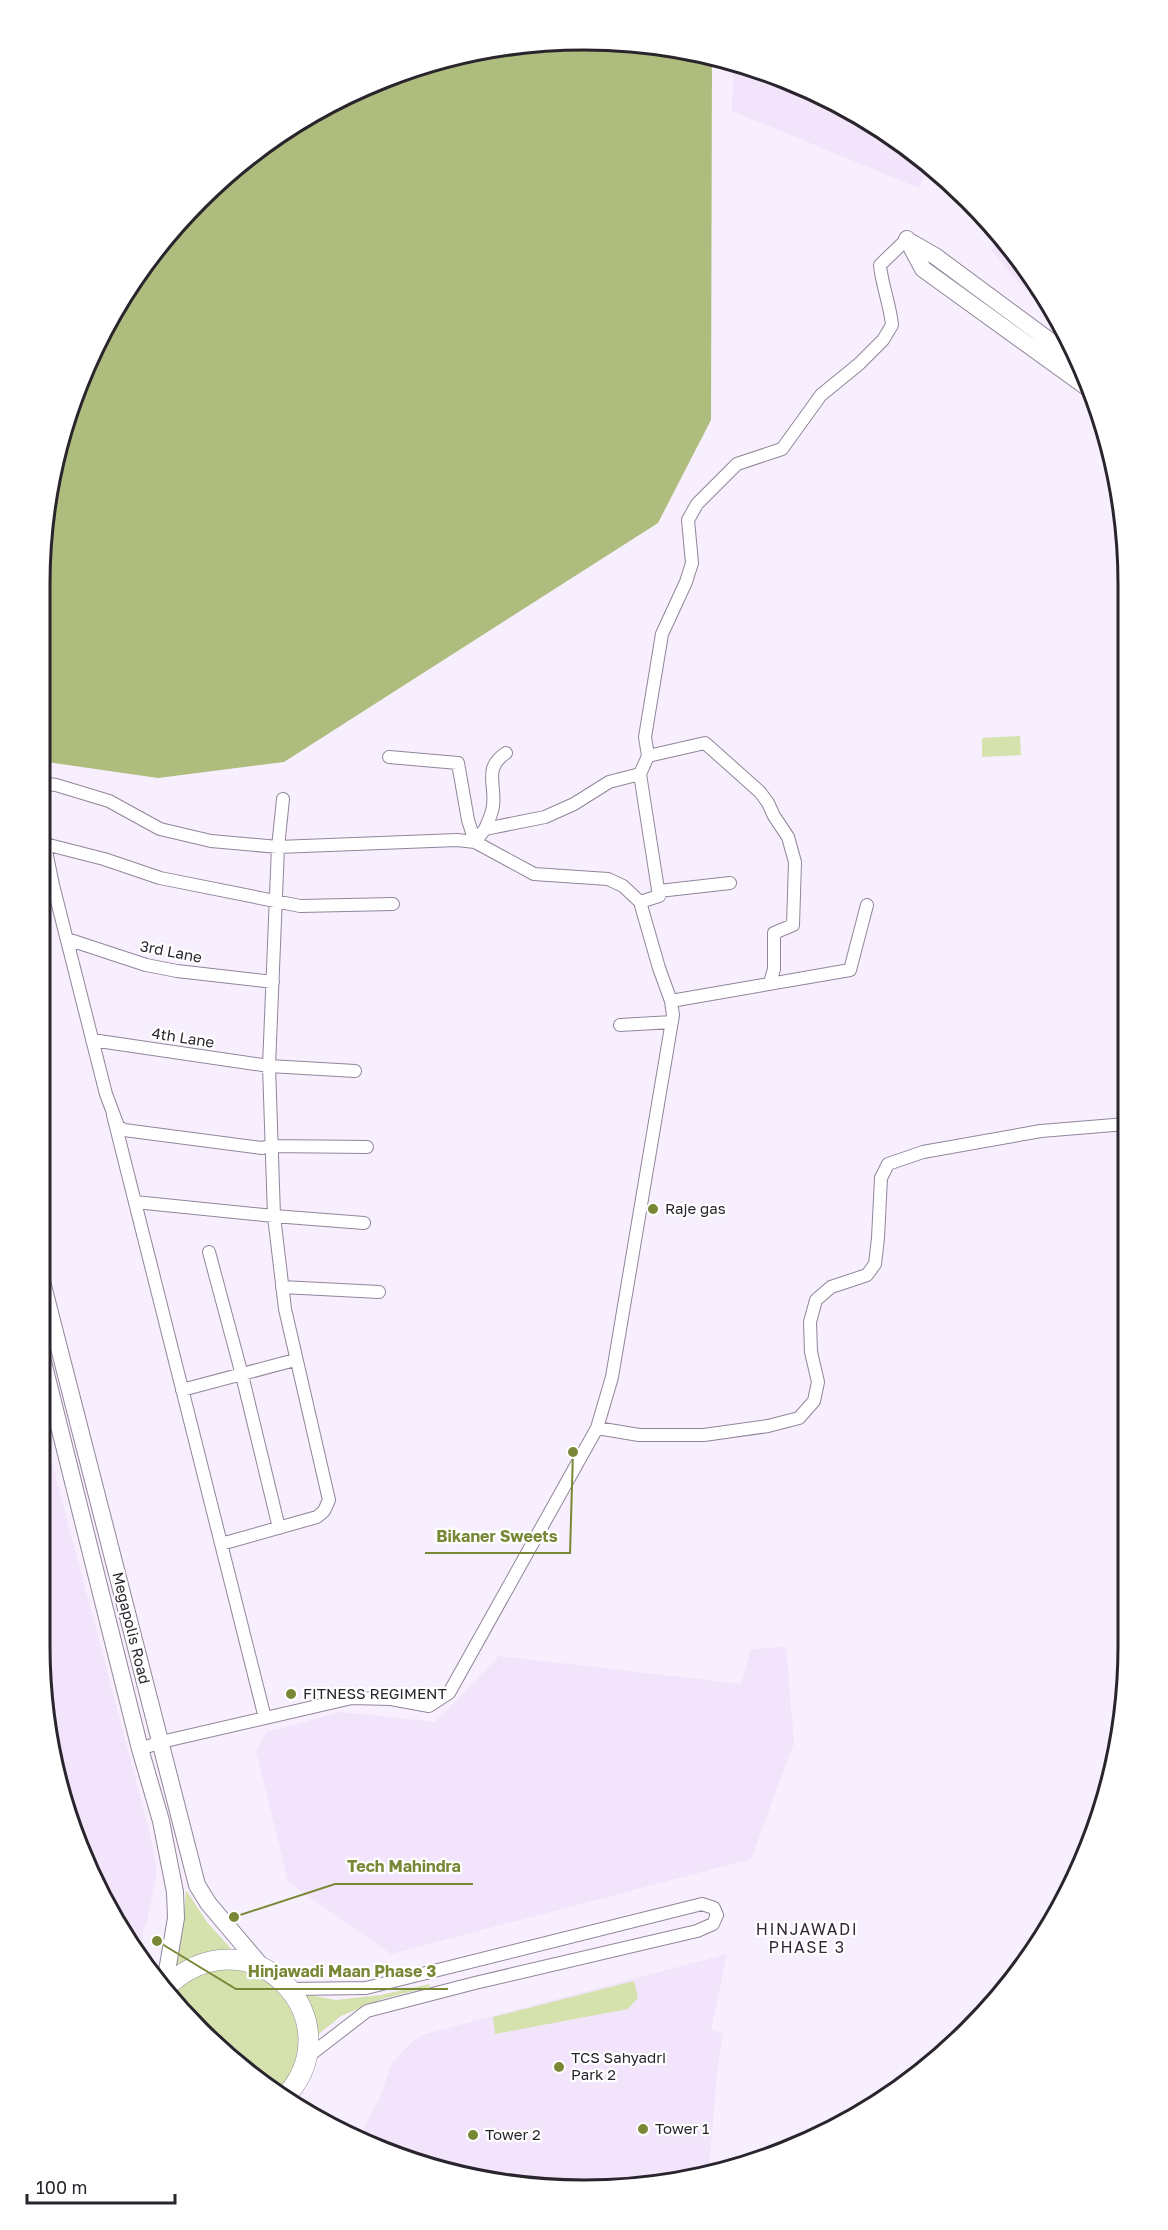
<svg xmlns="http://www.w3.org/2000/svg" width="1168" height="2230" viewBox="0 0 1168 2230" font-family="'Golos Text',sans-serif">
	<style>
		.built { fill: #f1e4fb }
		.green { fill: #d5e2ae }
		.forest { fill: #aebd7d }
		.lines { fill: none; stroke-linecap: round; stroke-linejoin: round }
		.street-casing { stroke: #91859a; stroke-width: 14 }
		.secondary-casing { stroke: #91859a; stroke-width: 18 }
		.primary-casing { stroke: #91859a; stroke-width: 21 }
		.street { stroke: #fff; stroke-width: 12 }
		.secondary { stroke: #fff; stroke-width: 16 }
		.primary { stroke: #fff; stroke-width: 20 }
		.poi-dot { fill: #788837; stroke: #fff; stroke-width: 2 }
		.labels { text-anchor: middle; stroke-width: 4.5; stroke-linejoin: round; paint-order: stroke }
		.street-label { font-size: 15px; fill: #2a252d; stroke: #fff }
		.poi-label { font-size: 15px; fill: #2a252d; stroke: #fff; text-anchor: start }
		.neighbourhood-label { font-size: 16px; letter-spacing: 1.5px; fill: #322839; stroke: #fff }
		.rim { fill: none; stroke: #2a252d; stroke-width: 3 }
		.leader { fill: none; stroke: #788837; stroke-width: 2 }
		.callout-dot { fill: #788837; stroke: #fff; stroke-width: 2 }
		.callout-label { font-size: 16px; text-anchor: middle; font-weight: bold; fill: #788837; stroke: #fff; stroke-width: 4.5; stroke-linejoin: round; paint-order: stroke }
	</style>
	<rect width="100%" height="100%" fill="#f7effd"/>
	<!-- built -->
	<path class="built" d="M734 61 825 95 929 165 919 188 732 111Z
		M998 233 1017 253 1050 310 1015 279 992 251Z
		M39 1413 150 1834 157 1872 147 1920 137 1950 68 1821 39 1646Z
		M786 1647 794 1743 751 1859 391 1954 288 1882 256 1751 267 1732 341 1712 435 1722 499 1656 741 1684 751 1649Z
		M727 1954 711 2030 723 2033 717 2074 709 2169 620 2190 443 2173 366 2138 364 2127 380 2098 392 2063 412 2042 425 2034Z"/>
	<!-- green -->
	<path class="green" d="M1020 736 1021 755 982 757V738Z
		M186 1890 207 1922 234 1952 202 1955 175 1967 183 1928Z
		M210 1969C220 1969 233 1967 243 1969 286 1979 312 2032 293 2072 289 2080 281 2087 276 2094L170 1995 181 1983Z
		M634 1981 638 1998 628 2009 495 2034 493 2017Z
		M429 1984 430 1987 382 1999 341 2016 316 2036 312 2015 304 1994 336 2000 381 1995Z"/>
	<!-- forest -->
	<path class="forest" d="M620 40 712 55 711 420 658 523 284 762 158 778 40 761V549L57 443 95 343 152 252 225 174 312 112 409 68 513 44Z"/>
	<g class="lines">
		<!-- street casing -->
		<g class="street-casing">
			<path id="street" d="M648 756 705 743 760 792 768 803 774 816 788 837 795 862 793 925 774 933V969L770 983
				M389 757 458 763 468 820 475 842
				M640 774 659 896 640 902
				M40 783 56 785 109 801 160 829 211 841 278 847 457 840 475 842 534 874 608 879 623 886 640 902 659 968 671 1001 673 1015 612 1377 597 1428 449 1693 429 1706 391 1699 352 1698 161 1742 140 1749
				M283 799 278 847 269 1066 274 1216 364 1223
				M40 822 53 885 106 1094 118 1126 124 1130 262 1148 270 1146 367 1147
				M485 829C488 822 492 814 493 806 496 784 483 768 506 753
				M475 842 485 829 545 817 574 804 609 782 640 774 648 756 645 737 662 634 686 582 692 563 688 520 697 504 737 464 782 449 821 395 859 364 883 340 892 325C890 304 882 286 880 265L907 239
				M45 844 104 859 160 878 300 906 393 904
				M659 891 730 883
				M67 939 146 965 177 971 273 982
				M671 1001 850 970 867 905
				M620 1025 672 1022
				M92 1040 269 1066 355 1071
				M113 1115 265 1718
				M135 1202 274 1216 285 1309 329 1500 324 1511 317 1517 221 1544
				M209 1252 242 1375 279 1528
				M282 1287 379 1292
				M182 1390 295 1360
				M597 1428 639 1435H704L768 1426 799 1418 814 1401 818 1382 811 1352 810 1322 816 1300 831 1287 867 1275 875 1264 878 1238 881 1178 888 1164 923 1152 1041 1131 1126 1124
				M290 1989 366 1988 702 1904 714 1908 717 1915 713 1924 697 1931 475 1983 367 2011 306 2058"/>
		</g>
		<!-- secondary casing -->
		<g class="secondary-casing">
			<path id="secondary" d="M907 239 923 269 1092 391
				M907 240 935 256 1081 364
				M39 1270 197 1885 208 1903 262 1967
				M39 1346 140 1749 161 1821 175 1892 176 1918 164 1989"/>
		</g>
		<!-- primary casing -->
		<g class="primary-casing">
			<path id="primary" d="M164 1989C249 1904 360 2022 282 2100"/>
		</g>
		<!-- street -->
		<use href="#street" class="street"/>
		<!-- secondary -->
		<use href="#secondary" class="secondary"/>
		<!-- primary -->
		<use href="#primary" class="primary"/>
	</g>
	<!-- markers -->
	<g class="poi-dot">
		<circle cx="653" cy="1209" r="6"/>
		<circle cx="291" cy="1694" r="6"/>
		<circle cx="559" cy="2067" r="6"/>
		<circle cx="643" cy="2129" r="6"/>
		<circle cx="473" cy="2135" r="6"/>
	</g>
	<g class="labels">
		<!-- street labels -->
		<g class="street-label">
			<text transform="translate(171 952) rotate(11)" y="5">3rd Lane</text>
			<text transform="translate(183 1038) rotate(9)" y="5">4th Lane</text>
			<text transform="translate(131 1628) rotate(76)" y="5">Megapolis Road</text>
		</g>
		<!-- poi labels -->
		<g class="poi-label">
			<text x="665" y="1214">Raje gas</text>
			<text x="303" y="1699">FITNESS REGIMENT</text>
			<text x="571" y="2063">TCS Sahyadri<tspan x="571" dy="17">Park 2</tspan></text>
			<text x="655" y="2134">Tower 1</text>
			<text x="485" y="2140">Tower 2</text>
		</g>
		<!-- neighbourhood labels -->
		<g class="neighbourhood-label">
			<text x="807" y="1935">HINJAWADI<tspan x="807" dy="18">PHASE 3</tspan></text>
		</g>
	</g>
	<!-- crop -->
	<path d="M0 0H1168V2230H0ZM584 50H584A534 534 0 0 1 1118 584V1646A534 534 0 0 1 584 2180H584A534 534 0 0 1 50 1646V584A534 534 0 0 1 584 50Z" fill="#fff" fill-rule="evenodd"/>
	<path class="rim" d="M584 50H584A534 534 0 0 1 1118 584V1646A534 534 0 0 1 584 2180H584A534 534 0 0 1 50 1646V584A534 534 0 0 1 584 50Z"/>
	<!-- callouts -->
	<path class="leader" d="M573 1452L570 1553H425M234 1917L335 1884H473M157 1941L236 1989H448"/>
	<g class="callout-dot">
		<circle cx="573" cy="1452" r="6"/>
		<circle cx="234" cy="1917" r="6"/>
		<circle cx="157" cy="1941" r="6"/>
	</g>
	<g class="callout-label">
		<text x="497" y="1542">Bikaner Sweets</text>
		<text x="404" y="1872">Tech Mahindra</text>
		<text x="342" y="1977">Hinjawadi Maan Phase 3</text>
	</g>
	<!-- scale -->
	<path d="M27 2194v9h148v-9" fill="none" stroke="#2a252d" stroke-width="3"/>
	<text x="36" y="2194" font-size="18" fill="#2a252d" stroke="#ffffff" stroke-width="4.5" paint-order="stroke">100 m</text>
</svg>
